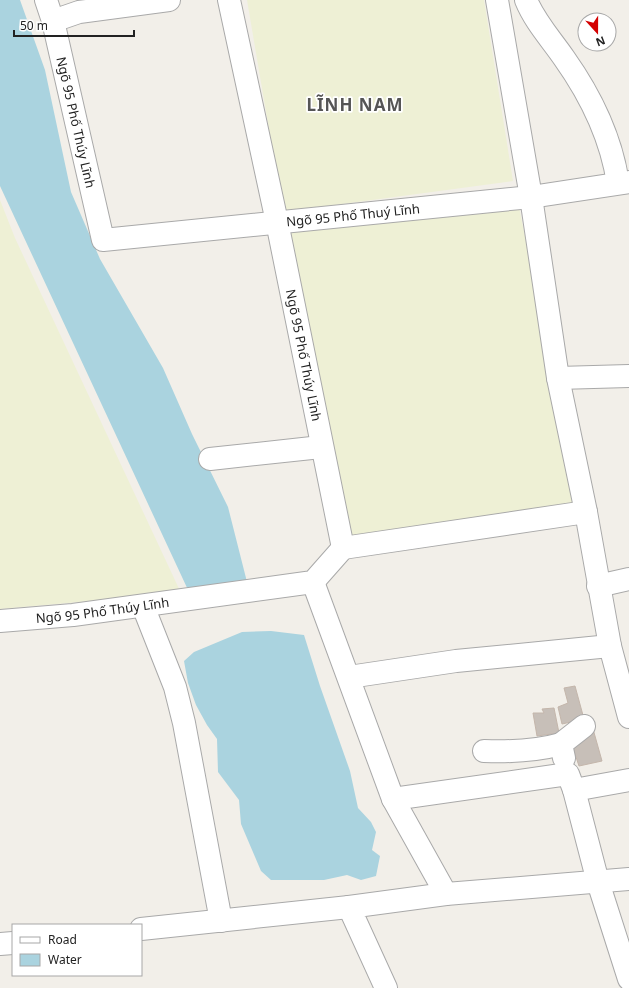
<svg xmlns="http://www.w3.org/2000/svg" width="629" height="988" viewBox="0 0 629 988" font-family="'Noto Sans',sans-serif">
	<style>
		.farmland { fill: #eef0d5 }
		.water { fill: #aad3df }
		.building { fill: #c7bfb8; stroke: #c4b6ab }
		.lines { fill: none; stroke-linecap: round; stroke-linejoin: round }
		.minor-casing { stroke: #a9a9a9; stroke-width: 24 }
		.minor { stroke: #fff; stroke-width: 22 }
		.labels { text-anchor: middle; stroke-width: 3.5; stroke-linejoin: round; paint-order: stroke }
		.street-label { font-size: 13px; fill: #222; stroke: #fff }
		.district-label { font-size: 17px; font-weight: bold; letter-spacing: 1px; fill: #555; stroke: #fff }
	</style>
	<rect width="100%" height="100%" fill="#f2efe9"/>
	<!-- farmland -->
	<path class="farmland" d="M247 0H484L513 181 283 212Z
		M0 200 15 238 181 593 0 609Z
		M519 207 579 507 348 544 284 229Z"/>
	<!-- water -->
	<path class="water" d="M0 0H20L45 70 71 192 100 259 163 368 192 434 228 507 247 582 189 592 0 186Z
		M271 631 304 635 320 686 350 771 358 808 371 822 376 832 372 850 380 856 376 876 361 880 347 875 324 880H271L261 871 241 824 239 800 218 772 217 739 207 725 196 705 188 683 184 661 194 652 242 632Z"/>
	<!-- building -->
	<path class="building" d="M575 686 584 719 562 724 558 707 568 703 564 688Z
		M554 708 559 733 537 736 533 713H544L542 709Z
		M593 729 602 761 579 766 571 742Z"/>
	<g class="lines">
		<!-- minor casing -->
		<g class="minor-casing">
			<g id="minor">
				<path id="s1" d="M46 0 53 21 103 240 531 197 629 182"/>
				<path id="s2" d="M229 0 277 222 343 548"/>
				<path d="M497 0 531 197 558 378 586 512 610 646 629 717"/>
				<path d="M526 0C535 22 551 39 564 58 591 96 611 137 618 183"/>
				<path d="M53 21 79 12 169 0"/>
				<path d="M558 378 629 376"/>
				<path d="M210 459 321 447"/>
				<path d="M343 548 586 512"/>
				<path d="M313 582 393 799 446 894"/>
				<path d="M598 586 629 579"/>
				<path d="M143 606 175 687 184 723 221 921"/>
				<path id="s3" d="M0 621 73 615 313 582 343 548"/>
				<path d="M349 677 456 661 610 646"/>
				<path d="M484 751C510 752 536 751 561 744"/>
				<path d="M564 758 561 744 584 726"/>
				<path d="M574 790 598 882 629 979"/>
				<path d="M393 799 568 774 574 790 629 780"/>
				<path d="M141 929 349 907"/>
				<path d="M0 944 13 943"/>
				<path d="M386 988 349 907 446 894 629 879"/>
			</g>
		</g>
		<!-- minor -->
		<use href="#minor" class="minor"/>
	</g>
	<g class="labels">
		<!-- street labels -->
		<g class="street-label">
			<text dy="5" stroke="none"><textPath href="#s1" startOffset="126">Ngõ 95 Phố Thúy Lĩnh</textPath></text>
			<text dy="5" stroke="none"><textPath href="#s1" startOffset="498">Ngõ 95 Phố Thuý Lĩnh</textPath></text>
			<text dy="5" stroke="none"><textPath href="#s2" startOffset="363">Ngõ 95 Phố Thúy Lĩnh</textPath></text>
			<text dy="5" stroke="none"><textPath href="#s3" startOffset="103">Ngõ 95 Phố Thúy Lĩnh</textPath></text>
		</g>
		<!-- district labels -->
		<g class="district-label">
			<text x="355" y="111">LĨNH NAM</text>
		</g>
	</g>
	<!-- legend -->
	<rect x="12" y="924" width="130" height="52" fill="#ffffff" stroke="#a7a7a7"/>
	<rect x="20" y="937" width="20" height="6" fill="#ffffff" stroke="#a7a7a7"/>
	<text x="48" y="944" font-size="12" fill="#222222">Road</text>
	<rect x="20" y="954" width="20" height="12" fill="#aad3df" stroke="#a7a7a7"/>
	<text x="48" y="964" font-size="12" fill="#222222">Water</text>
	<!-- north arrow -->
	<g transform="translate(597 32) rotate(159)"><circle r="19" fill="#ffffff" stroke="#a7a7a7"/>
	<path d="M0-3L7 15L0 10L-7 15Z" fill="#d40000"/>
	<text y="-6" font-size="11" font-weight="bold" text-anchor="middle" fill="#222222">N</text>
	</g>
	<!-- scale -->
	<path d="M14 30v6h120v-6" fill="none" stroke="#222222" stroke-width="2"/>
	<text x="20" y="30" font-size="12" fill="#222222" stroke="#ffffff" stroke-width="3" paint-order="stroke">50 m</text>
</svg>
